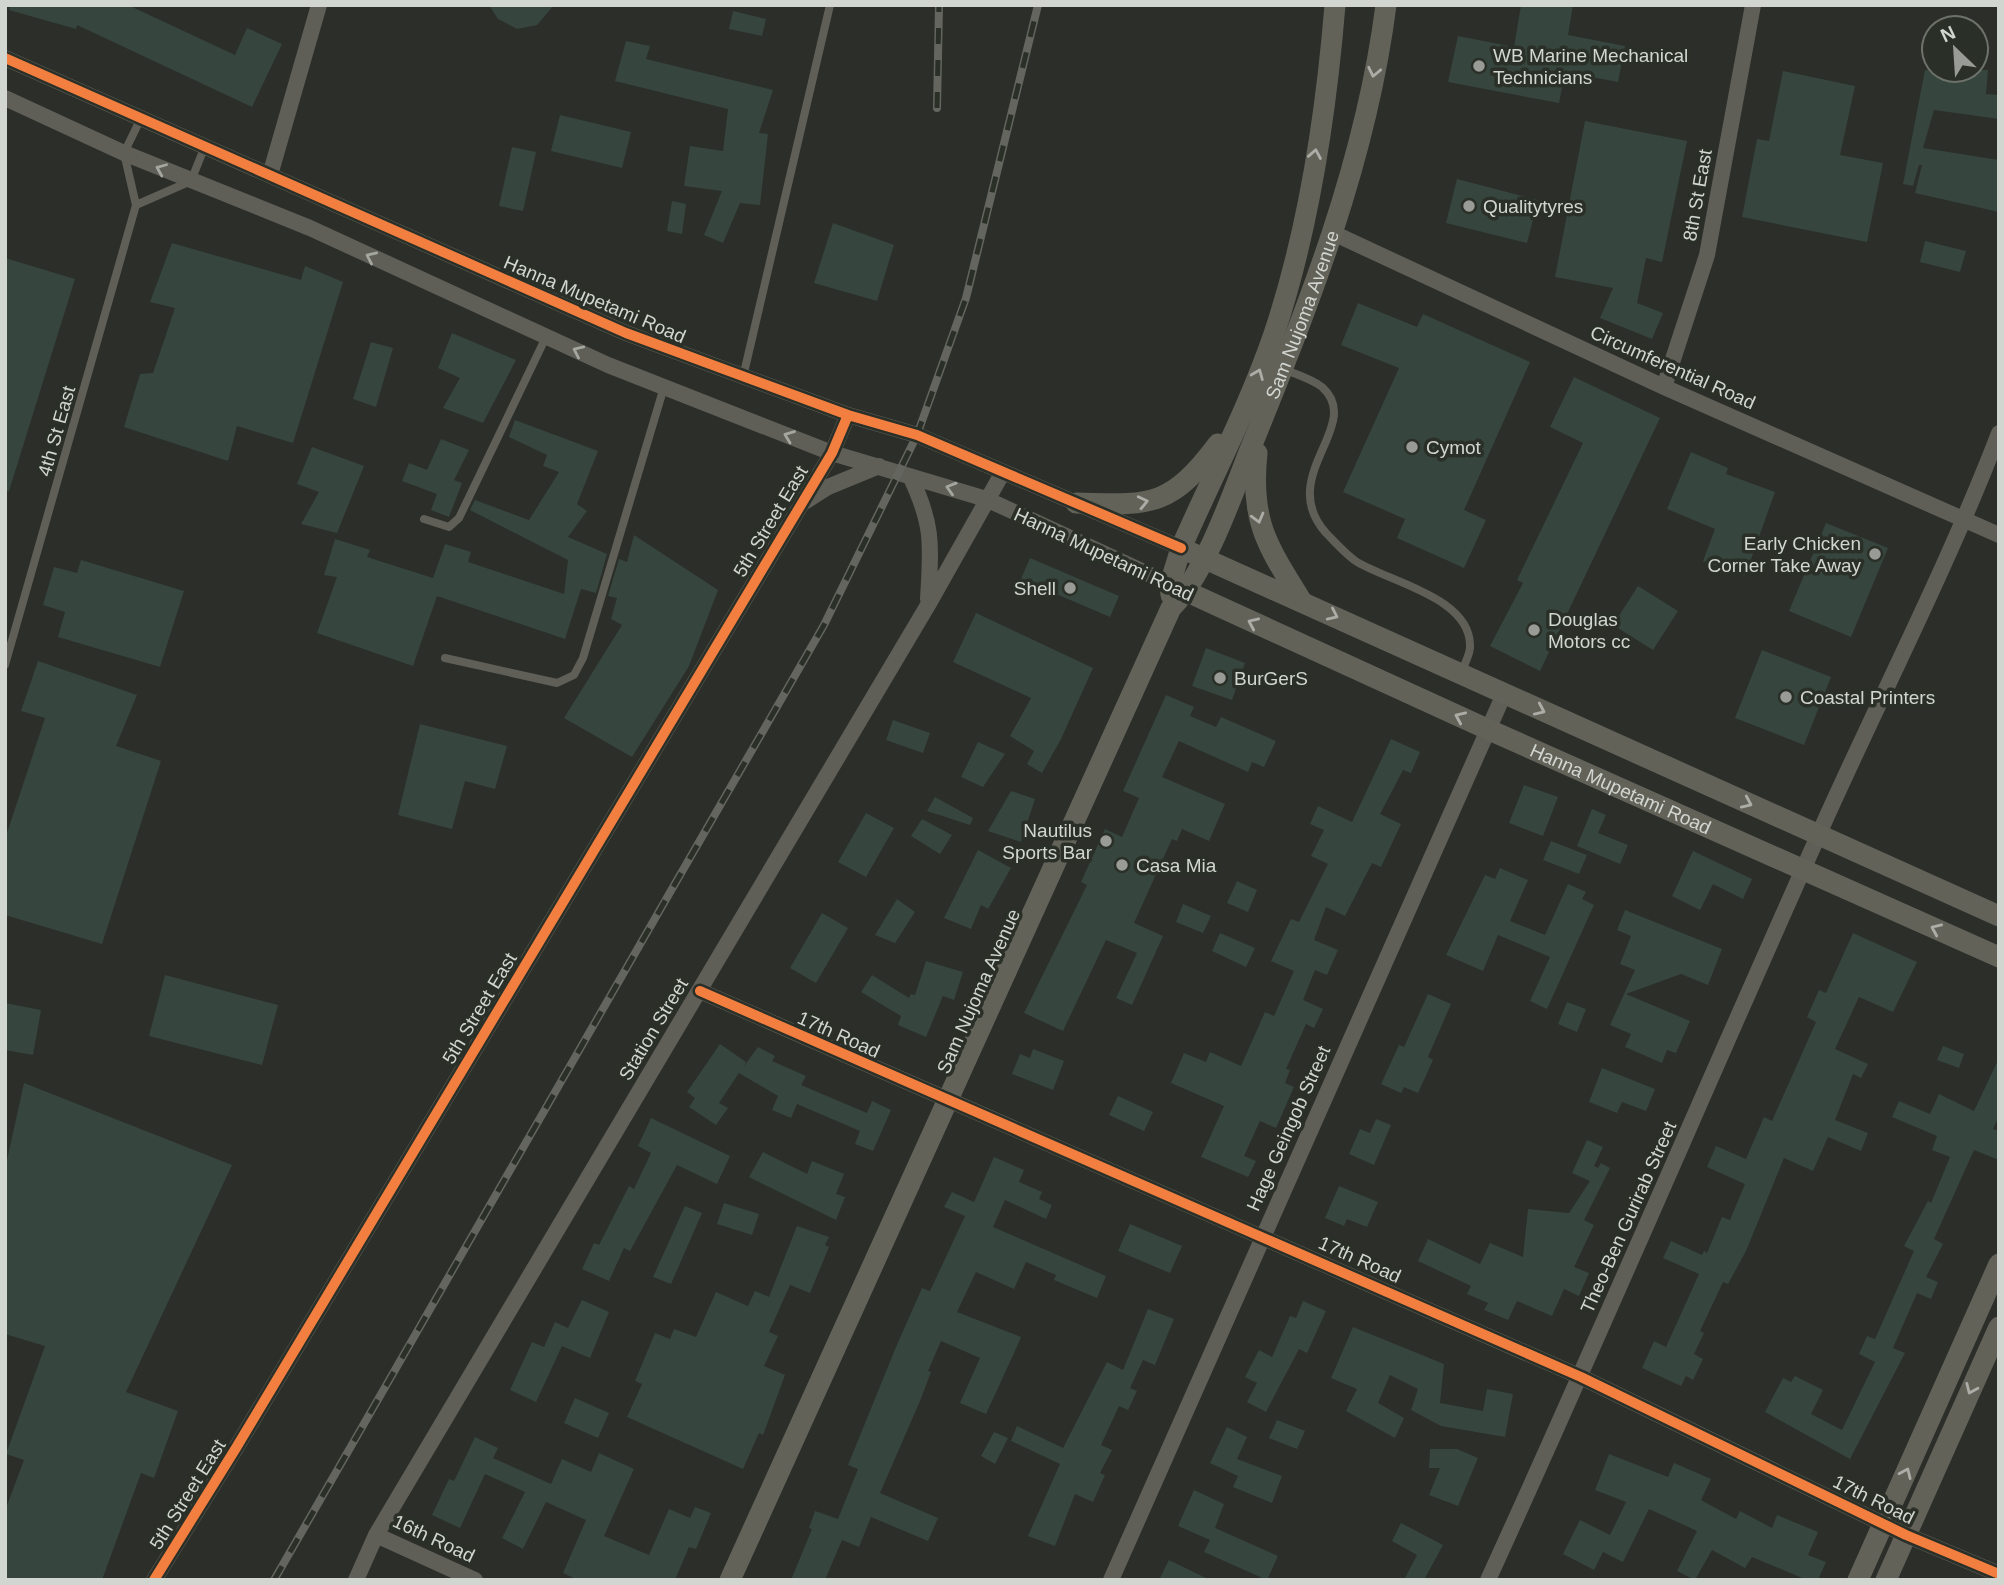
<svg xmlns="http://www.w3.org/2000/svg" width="2004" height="1585" viewBox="0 0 2004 1585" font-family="Helvetica,sans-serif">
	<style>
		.building { fill: #37453f }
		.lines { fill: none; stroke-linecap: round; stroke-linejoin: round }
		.lane { stroke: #5f5e57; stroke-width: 8 }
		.street { stroke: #5f5e57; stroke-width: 16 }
		.secondary { stroke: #626259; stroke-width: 21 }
		.rail-casing { stroke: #64655f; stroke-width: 8 }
		.rail { stroke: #2a3027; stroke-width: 5; stroke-dasharray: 16; stroke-linecap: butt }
		.cycleway-casing { stroke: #2a3027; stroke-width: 15 }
		.cycleway { stroke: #f27e40; stroke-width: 10 }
		.oneway { stroke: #abada6 }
		.oneway2 { stroke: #a4a6a0 }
		.poi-dot { fill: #989b96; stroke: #2a3027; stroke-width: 2.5 }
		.labels { text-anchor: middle; stroke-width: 7; stroke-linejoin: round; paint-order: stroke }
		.poi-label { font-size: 19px; fill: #d2d6d0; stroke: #2a3027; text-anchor: start }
		.street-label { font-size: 19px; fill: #d2d6d0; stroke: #2a3027 }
	</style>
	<rect width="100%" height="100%" fill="#2b2e29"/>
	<!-- building -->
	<path class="building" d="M10 5H128L235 55 247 28 282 44 252 107 77 25 76 29 9 10Z
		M489 5H554L537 25 517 29 498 19Z
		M1521 5H1573L1568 35 1625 46 1618 82 1565 72 1559 103 1448 82 1458 36 1514 47Z
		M733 11 766 19 762 36 729 29Z
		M626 41 650 46 646 59 773 90 759 133 768 134 760 205 740 203 723 243 704 235 722 191 684 186 690 146 723 151 728 109 615 81Z
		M1925 70H1988L1986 94 1999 95V119L1934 110 1923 148 1999 160V212L1915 193 1922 165H1919L1913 186 1903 184Z
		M1783 71 1855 86 1840 155 1883 163 1867 242 1742 217 1757 139 1769 141Z
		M560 115 631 132 622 168 551 151Z
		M1585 121 1687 141 1662 262 1646 258 1637 303 1663 313 1652 339 1600 318 1613 288 1555 277Z
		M512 147 536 152 523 211 499 206Z
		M1457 179 1538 200 1527 243 1446 223Z
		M672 201 686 204 682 234 667 231Z
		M833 223 894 245 877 301 814 283Z
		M1925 241 1966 251 1960 272 1920 262Z
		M172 243 301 280 305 266 343 282 293 443 237 426 228 461 124 427 140 374 153 373 175 308 150 302Z
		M5 258 75 279 9 491H5Z
		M1358 303 1417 327 1423 314 1530 362 1464 510 1486 520 1464 568 1397 538 1405 519 1343 492 1399 368 1341 345Z
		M452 333 516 360 483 423 443 408 460 378 438 368Z
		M371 342 393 348 376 407 353 399Z
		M1574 377 1660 418 1540 671 1490 646 1523 583 1517 580 1583 443 1550 427Z
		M515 420 598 451 577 504 587 511 568 537 607 554 596 593 581 589 565 639 437 596 413 666 317 633 337 577 324 575 335 539 370 550 367 557 433 578 445 544 471 552 468 562 564 594 568 560 470 510 475 500 529 520 559 472 543 466 547 455 509 437Z
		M441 439 469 450 454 480 462 483 449 517 431 510 437 494 402 481 409 463 427 470Z
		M312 447 364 466 337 533 301 524 319 492 297 484Z
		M1691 452 1728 468 1726 474 1775 492 1745 576 1703 561 1715 529 1667 509Z
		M1826 523 1888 548 1851 637 1789 611Z
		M634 535 718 590 689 666 632 757 564 718 622 625 611 619 617 598 608 596 619 559 627 562Z
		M1030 558 1119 596 1110 617 1021 579Z
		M81 560 184 591 160 667 58 637 65 612 43 605 54 567 77 573Z
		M1638 586 1678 611 1653 650 1613 625Z
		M976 613 1093 668 1061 739 1042 773 1027 764 1034 751 1010 736 1031 698 953 662Z
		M1206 648 1245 663 1232 700 1192 686Z
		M1762 650 1831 677 1804 745 1735 718Z
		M38 661 137 695 116 746 161 761 102 944 5 915V839L45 718 21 711Z
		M1166 695 1194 707 1190 716 1216 727 1221 717 1276 741 1264 767 1252 762 1248 772 1179 741 1162 777 1225 804 1209 841 1182 829 1177 841 1172 839 1134 923 1163 936 1132 1005 1116 998 1137 953 1106 940 1063 1031 1024 1013 1087 885 1081 882 1105 829 1122 837 1139 798 1123 791Z
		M893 720 930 733 923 753 886 740Z
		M420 724 507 746 495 789 465 781 452 829 398 815Z
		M1391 739 1420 752 1411 773 1403 770 1380 814 1401 824 1381 867 1372 863 1345 916 1326 907 1314 940 1338 950 1327 975 1315 970 1303 1000 1323 1009 1314 1028 1306 1024 1286 1069 1290 1070 1285 1083 1294 1087 1276 1128 1260 1121 1244 1156 1256 1161 1248 1177 1201 1157 1224 1106 1171 1083 1184 1053 1206 1062 1210 1052 1241 1066 1265 1012 1274 1016 1294 971 1271 961 1291 919 1299 922 1328 864 1311 856 1324 830 1310 824 1318 806 1352 822Z
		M978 742 1005 754 983 787 961 777Z
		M1524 785 1558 797 1543 836 1509 823Z
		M1011 791 1035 799 1021 842 988 831Z
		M935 797 973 818 970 825 927 811Z
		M1592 809 1606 815 1598 833 1628 845 1620 864 1577 846Z
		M866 813 894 828 866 877 838 862Z
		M922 819 952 835 940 854 911 836Z
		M1551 841 1587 855 1579 874 1543 860Z
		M978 850 1011 868 988 909 981 905 971 929 944 918Z
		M1693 851 1752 879 1743 899 1713 884 1700 910 1672 896Z
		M1500 868 1528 880 1510 921 1545 935 1568 884 1586 892 1582 899 1594 905 1547 1009 1530 1001 1550 957 1498 935 1483 971 1446 955 1485 875 1495 879Z
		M1237 881 1257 890 1248 912 1227 903Z
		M897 899 915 912 895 943 875 935Z
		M1183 904 1211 916 1203 933 1176 922Z
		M1625 910 1722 949 1708 985 1681 974 1626 994 1690 1021 1676 1053 1667 1050 1662 1063 1625 1047 1631 1034 1610 1025 1635 970 1620 964 1631 936 1617 930Z
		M822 913 848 928 816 983 790 968Z
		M1220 933 1255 948 1246 967 1212 951Z
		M1853 933 1917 962 1893 1012 1859 997 1835 1049 1868 1064 1861 1078 1853 1074 1835 1120 1868 1133 1861 1151 1828 1137 1813 1171 1784 1158 1746 1251 1728 1284 1723 1282 1700 1331 1704 1333 1694 1354 1703 1359 1693 1380 1686 1376 1681 1386 1642 1368 1654 1341 1666 1347 1699 1274 1663 1258 1671 1241 1702 1255 1704 1251 1707 1253 1722 1217 1730 1220 1745 1184 1707 1167 1716 1146 1746 1159 1764 1117 1772 1121 1816 1022 1807 1017 1819 990 1826 993Z
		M926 961 963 972 954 1000 943 996 926 1037 898 1025 901 1016 861 992 872 975 909 998 911 994 915 995Z
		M165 975 278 1005 262 1065 149 1036Z
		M1428 994 1451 1004 1428 1057 1433 1060 1418 1093 1404 1087 1401 1093 1381 1084 1399 1045 1404 1047Z
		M1567 1002 1586 1009 1577 1032 1558 1024Z
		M5 1003 41 1010 33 1055 5 1050Z
		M720 1044 746 1062 744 1066 758 1047 775 1056 772 1061 806 1076 801 1085 867 1113 872 1101 891 1110 873 1151 855 1144 860 1131 797 1104 791 1118 772 1110 778 1096 739 1073 719 1103 728 1108 716 1125 689 1107 695 1098 687 1092Z
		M1943 1046 1964 1054 1959 1068 1937 1060Z
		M1033 1049 1064 1061 1053 1090 1012 1074 1020 1054 1030 1058Z
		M1999 1058V1116L1993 1129 1999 1131V1160L1974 1150 1934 1239 1943 1244 1926 1277 1938 1282 1931 1299 1917 1293 1893 1348 1905 1353 1850 1459 1765 1412 1783 1378 1791 1382 1795 1376 1823 1390 1811 1414 1842 1430 1875 1362 1859 1354 1867 1336 1875 1339 1914 1251 1904 1246 1928 1201 1931 1203 1950 1157 1932 1150 1937 1136 1892 1117 1899 1101 1930 1114 1939 1094 1974 1111Z
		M1602 1068 1655 1089 1646 1111 1622 1102 1617 1113 1589 1102Z
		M24 1083 232 1165 126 1392 178 1411 154 1478 141 1473 102 1580H5V1511L24 1460 6 1454 45 1346 5 1334V1169Z
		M1118 1096 1153 1112 1144 1131 1109 1115Z
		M651 1118 730 1156 717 1184 677 1165 630 1251 624 1248 609 1281 582 1269 594 1243 599 1245 629 1186 634 1189 651 1153 638 1146Z
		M1376 1119 1391 1125 1374 1165 1349 1154 1360 1129 1370 1133Z
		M1587 1140 1603 1147 1594 1166 1598 1168 1601 1163 1610 1168 1584 1220 1594 1225 1574 1267 1589 1273 1579 1296 1564 1289 1552 1316 1517 1301 1508 1320 1484 1310 1488 1303 1467 1294 1471 1286 1418 1261 1428 1239 1480 1264 1490 1243 1523 1257 1528 1209 1569 1213 1590 1181 1572 1173Z
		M763 1152 807 1174 812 1161 844 1174 836 1194 845 1197 836 1220 749 1177Z
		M994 1157 1024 1170 1019 1182 1042 1192 1039 1199 1052 1205 1046 1219 1005 1200 993 1227 1106 1276 1097 1298 1054 1280 1056 1275 1026 1262 1014 1289 976 1272 957 1312 1021 1337 1015 1351 986 1414 960 1403 980 1358 941 1341 928 1371 931 1372 920 1401 880 1493 938 1518 928 1541 871 1517 859 1547 842 1540 825 1580H791L812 1529 809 1528 815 1511 838 1519 858 1469 848 1465 896 1347 922 1288 930 1291 965 1216 944 1207 952 1192 974 1202Z
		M1339 1186 1378 1202 1367 1227 1347 1219 1344 1226 1325 1218Z
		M724 1203 759 1214 752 1235 717 1224Z
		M685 1206 702 1213 671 1284 653 1277Z
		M1130 1224 1182 1246 1170 1273 1118 1251Z
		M797 1226 829 1237 825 1245 829 1247 810 1293 790 1285 769 1332 778 1336 764 1366 785 1375 763 1435 759 1433 743 1469 627 1417 642 1384 635 1381 655 1333 670 1339 674 1329 696 1337 716 1292 748 1306 755 1291 769 1297Z
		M582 1300 609 1312 590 1358 562 1346 536 1402 510 1390 532 1342 544 1347 555 1322 568 1328Z
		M1303 1301 1326 1311 1307 1353 1299 1349 1266 1412 1247 1402 1257 1383 1245 1377 1259 1350 1272 1357 1290 1316 1296 1318Z
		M1148 1309 1174 1319 1155 1365 1143 1360 1130 1388 1137 1391 1128 1410 1119 1406 1101 1445 1112 1450 1100 1473 1105 1475 1093 1502 1075 1494 1055 1546 1028 1536 1060 1464 1011 1441 1017 1426 1063 1448 1107 1362 1123 1370Z
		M1353 1327 1444 1364 1440 1403 1483 1411 1487 1389 1513 1394 1505 1437 1441 1426 1411 1410 1418 1389 1390 1375 1378 1403 1404 1418 1395 1438 1346 1411 1357 1389 1331 1378Z
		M575 1398 609 1413 598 1438 564 1423Z
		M1277 1420 1305 1431 1297 1449 1269 1438Z
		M1227 1427 1247 1437 1237 1459 1282 1476 1272 1503 1233 1487 1238 1476 1210 1463Z
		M994 1432 1008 1438 995 1464 981 1456Z
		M475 1437 498 1448 493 1458 551 1484 562 1459 591 1472 599 1453 634 1469 604 1536 649 1555 669 1509 690 1518 695 1507 711 1513 696 1549 689 1547 675 1580H578L563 1573 586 1520 546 1502 523 1549 502 1538 525 1492 485 1474 460 1528 432 1515 449 1479 454 1481Z
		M1430 1449H1457L1478 1458 1458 1506 1429 1495 1440 1468H1429Z
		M1609 1454 1668 1477 1674 1463 1711 1479 1701 1500 1736 1519 1740 1511 1772 1528 1777 1515 1818 1532 1808 1555 1826 1562 1818 1580H1807L1752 1557 1745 1568 1712 1550 1695 1580 1677 1571 1697 1531 1649 1509 1623 1562 1603 1552 1594 1570 1563 1554 1580 1520 1610 1535 1626 1502 1595 1490Z
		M1194 1490 1224 1504 1215 1528 1278 1556 1267 1580 1204 1552 1210 1540 1178 1526Z
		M1401 1523 1443 1545 1424 1580H1404L1417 1555 1392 1541Z
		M1169 1560 1210 1580H1159Z"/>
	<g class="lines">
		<!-- lane -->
		<path class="lane" d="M136 205 191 181 205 146
			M1283 369C1295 374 1312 379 1322 387 1365 425 1275 476 1326 533 1335 542 1346 555 1357 562 1390 582 1472 598 1470 647 1470 655 1464 664 1462 672
			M743 377 830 5
			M424 519 449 527 459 518 546 337
			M445 658 557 683 574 675 583 658 664 387
			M5 665 136 205 124 153 141 118"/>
		<!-- street -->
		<path class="street" d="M5 58 626 333 848 415 917 435 1181 548
			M5 98 124 153 310 228 608 365 832 453 986 499 1170 584
			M270 175 319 5
			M1333 233 1664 387 1999 535
			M1664 387 1707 255 1753 5
			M910 476C934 526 931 545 928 599
			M806 501 828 487 879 466
			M700 991 1581 1377 1906 1535 1999 1574
			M376 1535 475 1580
			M154 1580 236 1448 832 453 848 415
			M356 1580 376 1535 928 605 1003 472
			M1111 1580 1504 694
			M1488 1580C1601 1333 1707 1084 1818 836 1878 701 1946 571 1999 433"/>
		<!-- secondary -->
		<g class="secondary">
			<path d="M1257 453C1250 520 1266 544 1301 600"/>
			<path d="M1076 503C1151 505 1170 508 1218 444"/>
			<path d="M1181 548 1999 916"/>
			<path id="s1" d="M1170 584 1487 729 1999 957"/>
			<path d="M1171 595 1170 584 1181 548C1212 477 1249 407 1274 334 1309 229 1326 115 1335 5"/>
			<path id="s2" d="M730 1580 1171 608C1204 576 1232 496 1249 452 1308 307 1366 162 1386 5"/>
			<path d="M1858 1580 1999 1264"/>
			<path d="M1886 1580 1999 1327"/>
		</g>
		<!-- rail casing -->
		<g class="rail-casing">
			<path id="rail" d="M937 108 939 5
				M274 1580 824 625 917 435 966 298 1038 5"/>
		</g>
		<!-- rail -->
		<use href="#rail" class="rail"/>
		<!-- cycleway casing -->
		<g class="cycleway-casing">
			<path id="cycleway" d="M5 58 626 333 848 415 917 435 1181 548
				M700 991 1581 1377 1906 1535 1999 1574
				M154 1580 236 1448 832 453 848 415"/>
		</g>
		<!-- cycleway -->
		<use href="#cycleway" class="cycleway"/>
	</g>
	<!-- one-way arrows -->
	<defs><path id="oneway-chevron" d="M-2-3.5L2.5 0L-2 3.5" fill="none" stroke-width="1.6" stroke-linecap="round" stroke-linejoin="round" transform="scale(1.75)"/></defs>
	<g class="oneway">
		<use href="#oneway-chevron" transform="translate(1374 72) rotate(102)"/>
		<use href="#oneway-chevron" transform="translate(1315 154) rotate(-80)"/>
		<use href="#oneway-chevron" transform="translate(1258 374) rotate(-68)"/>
		<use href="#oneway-chevron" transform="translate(1143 502) rotate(-13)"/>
		<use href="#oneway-chevron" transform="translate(1258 518) rotate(75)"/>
		<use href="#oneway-chevron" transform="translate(1333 615) rotate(25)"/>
		<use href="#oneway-chevron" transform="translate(1253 623) rotate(-156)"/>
		<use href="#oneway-chevron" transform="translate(1540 710) rotate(24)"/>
		<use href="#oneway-chevron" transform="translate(1460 717) rotate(-156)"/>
		<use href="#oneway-chevron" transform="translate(1747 803) rotate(24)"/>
		<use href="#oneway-chevron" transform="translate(1936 929) rotate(-156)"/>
		<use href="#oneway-chevron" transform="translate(1971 1389) rotate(114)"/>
		<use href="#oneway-chevron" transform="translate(1906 1473) rotate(-66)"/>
	</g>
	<g class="oneway2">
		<use href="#oneway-chevron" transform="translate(161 169) rotate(-157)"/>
		<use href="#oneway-chevron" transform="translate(371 257) rotate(-155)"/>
		<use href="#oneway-chevron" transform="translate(578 351) rotate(-155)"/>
		<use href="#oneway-chevron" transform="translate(789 436) rotate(-159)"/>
		<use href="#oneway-chevron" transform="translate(951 488) rotate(-163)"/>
	</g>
	<!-- markers -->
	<g class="poi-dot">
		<circle cx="1479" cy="66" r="7"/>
		<circle cx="1469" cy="206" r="7"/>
		<circle cx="1412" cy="447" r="7"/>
		<circle cx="1875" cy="554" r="7"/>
		<circle cx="1070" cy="588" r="7"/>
		<circle cx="1534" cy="630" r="7"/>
		<circle cx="1220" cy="678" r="7"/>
		<circle cx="1786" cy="697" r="7"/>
		<circle cx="1106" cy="841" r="7"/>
		<circle cx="1122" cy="865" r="7"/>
	</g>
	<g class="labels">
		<!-- poi labels -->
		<g class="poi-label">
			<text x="1493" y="62">WB Marine Mechanical<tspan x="1493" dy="22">Technicians</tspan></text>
			<text x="1483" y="213">Qualitytyres</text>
			<text x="1426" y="454">Cymot</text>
			<text x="1861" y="550" text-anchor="end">Early Chicken<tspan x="1861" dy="22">Corner Take Away</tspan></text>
			<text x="1056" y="595" text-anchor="end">Shell</text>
			<text x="1548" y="626">Douglas<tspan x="1548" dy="22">Motors cc</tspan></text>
			<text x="1234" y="685">BurGerS</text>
			<text x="1800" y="704">Coastal Printers</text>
			<text x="1092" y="837" text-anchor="end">Nautilus<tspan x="1092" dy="22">Sports Bar</tspan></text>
			<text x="1136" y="872">Casa Mia</text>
		</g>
		<!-- street labels -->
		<g class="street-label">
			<text transform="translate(1697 195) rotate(-80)" y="7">8th St East</text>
			<text transform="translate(595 299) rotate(23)" y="7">Hanna Mupetami Road</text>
			<text dy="7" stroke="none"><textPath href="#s2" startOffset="1390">Sam Nujoma Avenue</textPath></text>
			<text transform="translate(1673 367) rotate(24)" y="7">Circumferential Road</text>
			<text transform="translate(56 431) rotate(-74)" y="7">4th St East</text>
			<text transform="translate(770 521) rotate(-59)" y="7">5th Street East</text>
			<text transform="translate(1104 554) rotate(25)" y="7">Hanna Mupetami Road</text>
			<text dy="7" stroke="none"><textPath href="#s1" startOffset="495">Hanna Mupetami Road</textPath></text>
			<text transform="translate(978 991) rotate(-66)" y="7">Sam Nujoma Avenue</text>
			<text transform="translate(479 1008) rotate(-59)" y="7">5th Street East</text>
			<text transform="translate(653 1029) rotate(-59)" y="7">Station Street</text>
			<text transform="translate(839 1034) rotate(24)" y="7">17th Road</text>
			<text transform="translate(1288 1128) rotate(-66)" y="7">Hage Geingob Street</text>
			<text transform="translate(1628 1217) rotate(-66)" y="7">Theo-Ben Gurirab Street</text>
			<text transform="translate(1360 1259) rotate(24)" y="7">17th Road</text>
			<text transform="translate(187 1494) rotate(-58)" y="7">5th Street East</text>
			<text transform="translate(1874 1499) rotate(26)" y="7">17th Road</text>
			<text transform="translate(434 1538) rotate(25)" y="7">16th Road</text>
		</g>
	</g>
	<!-- border -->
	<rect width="2004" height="1585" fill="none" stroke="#d2d6d0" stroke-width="14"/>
	<!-- north arrow -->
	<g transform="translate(1955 49) rotate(335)"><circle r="33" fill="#2a3027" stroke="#6d726b" stroke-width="2"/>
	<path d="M0-5L12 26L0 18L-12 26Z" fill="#989b96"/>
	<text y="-10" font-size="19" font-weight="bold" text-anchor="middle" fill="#d2d6d0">N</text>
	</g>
</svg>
